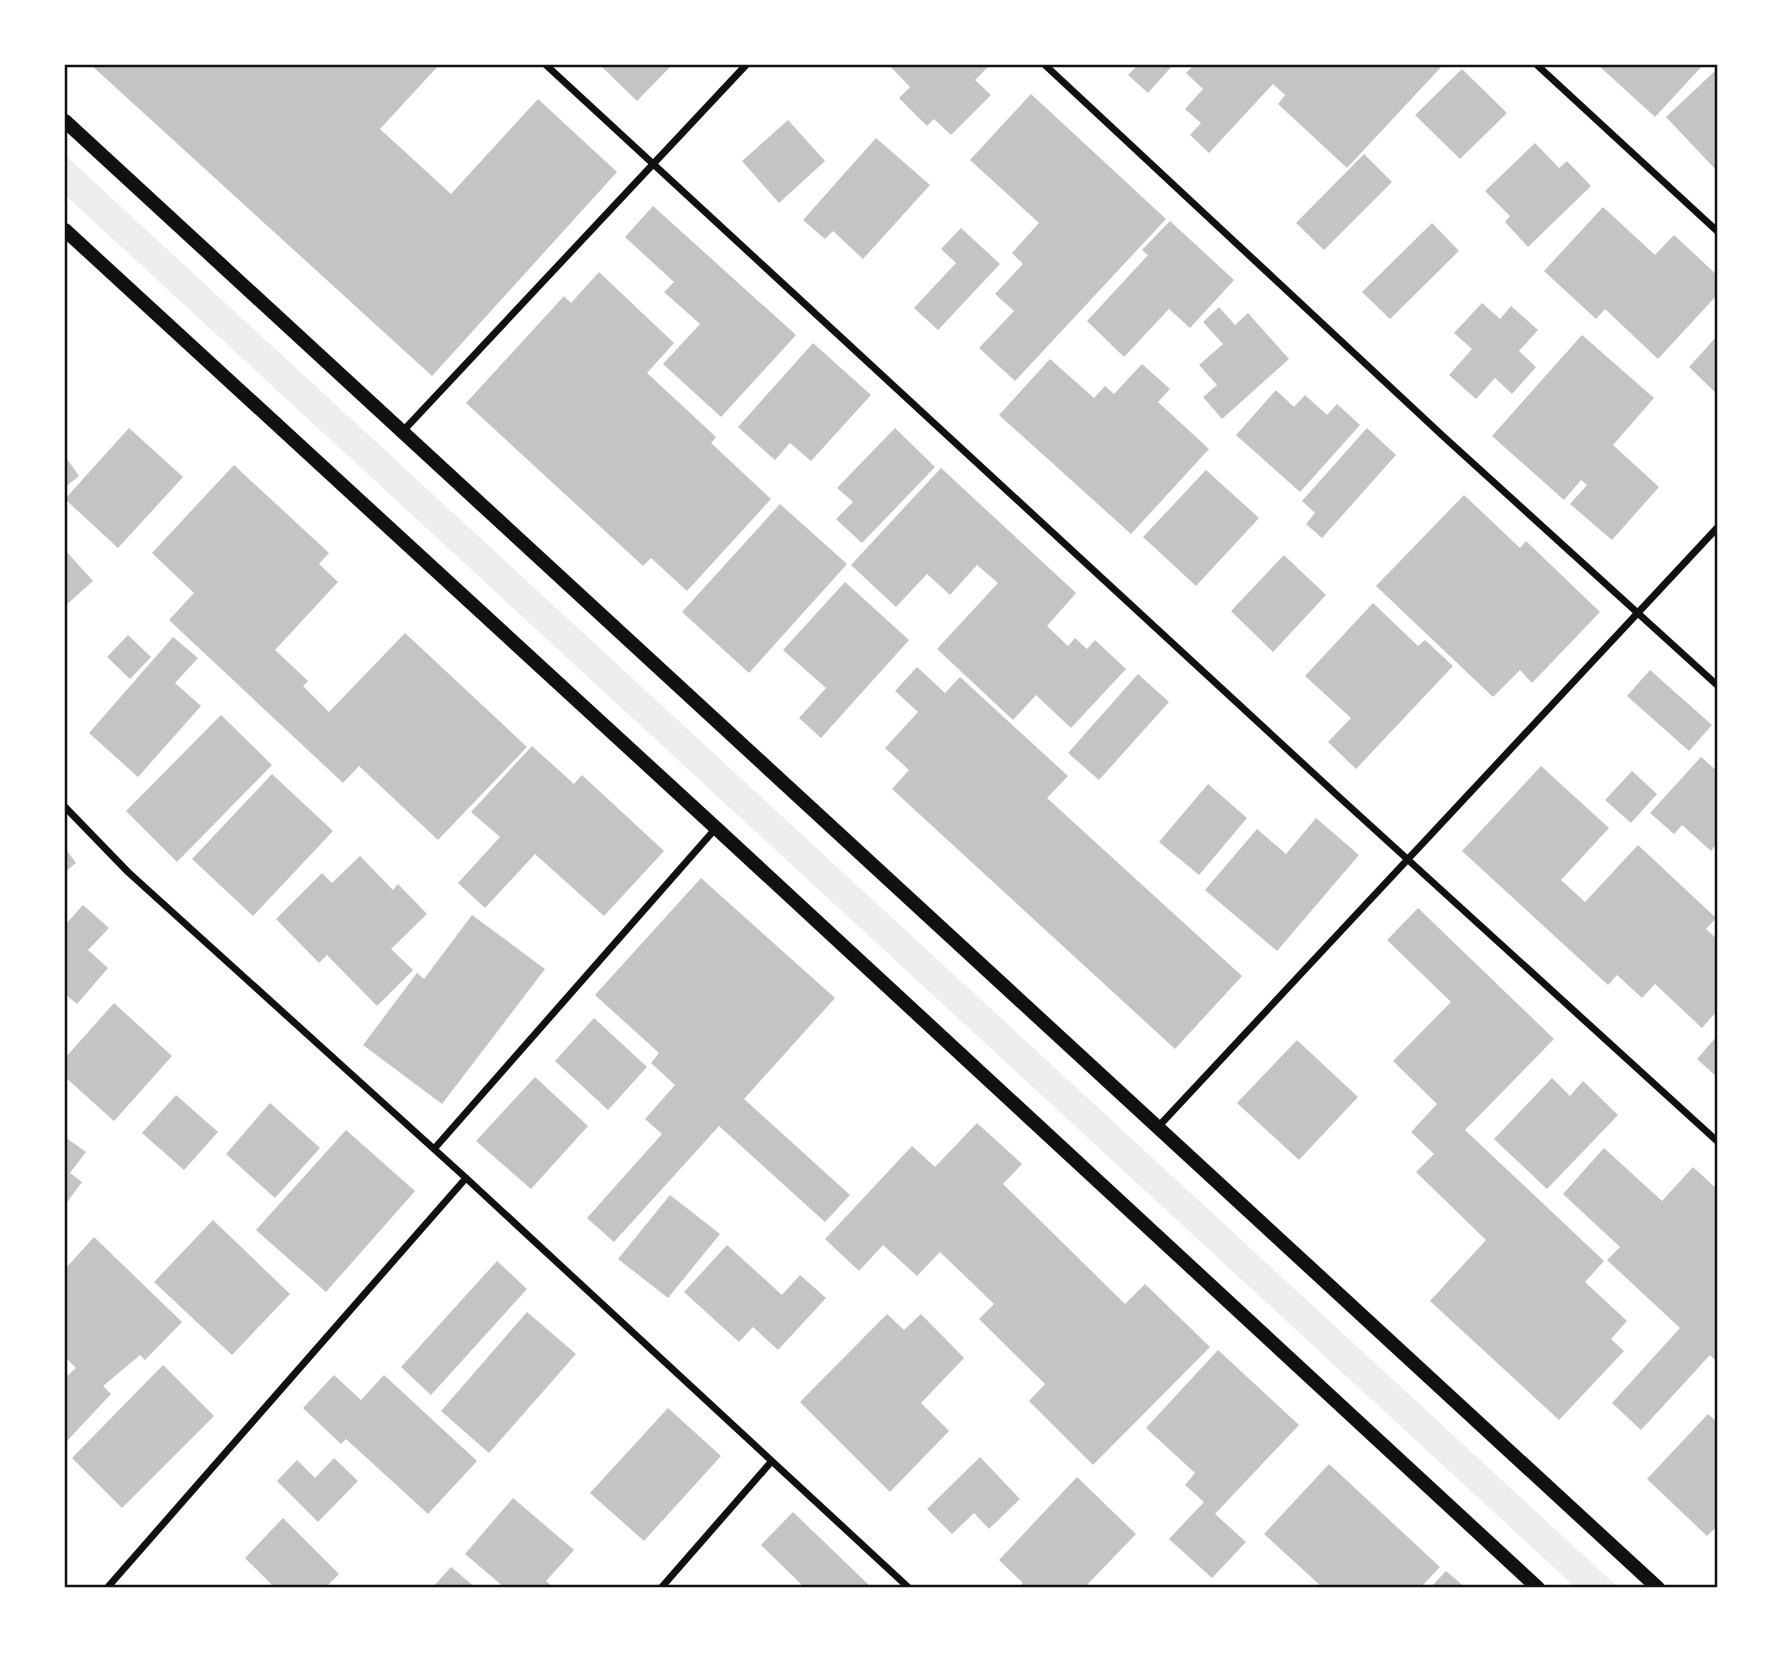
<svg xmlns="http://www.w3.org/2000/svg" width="1782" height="1653" viewBox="0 0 1782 1653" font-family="'Times New Roman',serif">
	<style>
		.green { fill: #eee }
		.building { fill: #c4c4c4 }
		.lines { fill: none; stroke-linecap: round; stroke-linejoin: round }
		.minor { stroke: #111; stroke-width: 7 }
		.secondary { stroke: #111; stroke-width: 14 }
		.neatline { fill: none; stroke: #111; stroke-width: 2.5 }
	</style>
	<rect width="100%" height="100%" fill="#fff"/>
	<!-- green -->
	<path class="green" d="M65 155 1619 1588H1576L65 195Z"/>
	<!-- building -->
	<path class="building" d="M91 65H439L380 129 451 194 538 99 617 172 432 376Z
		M600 65H672L637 101Z
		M889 65H990L975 80 991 95 951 135 934 119 927 126 899 98 910 87Z
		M1138 65H1173L1148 93 1128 75Z
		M1194 65H1443L1347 168 1278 104 1285 95 1273 84 1209 153 1190 135 1201 123 1185 109 1203 89 1186 73Z
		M1598 65H1703L1655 117Z
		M1462 69 1507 113 1460 159 1415 115Z
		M1717 69V171L1666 117Z
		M1031 94 1166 219 1015 381 979 348 1014 311 995 294 1023 264 1012 253 1039 223 970 160Z
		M788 120 825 161 779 203 742 161Z
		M876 138 930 185 863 259 833 231 825 239 803 220Z
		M1535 143 1559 168 1567 161 1591 186 1528 247 1505 222 1510 216 1485 191Z
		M1364 154 1392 182 1324 250 1296 223Z
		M653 206 796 335 721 417 663 364 700 324 664 292 674 282 625 237Z
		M1603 207 1655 255 1674 235 1717 275V295L1658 359 1605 309 1596 319 1544 271Z
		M1170 221 1234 280 1190 328 1169 309 1124 357 1087 321 1148 255 1142 250Z
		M1432 223 1459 251 1390 319 1362 292Z
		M961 228 1000 264 938 330 914 308 956 263 941 249Z
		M599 272 674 343 647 373 716 437 711 443 771 499 687 591 651 558 643 566 466 403 564 296 571 303Z
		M1482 303 1500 319 1511 306 1538 330 1519 351 1536 367 1512 394 1495 378 1476 399 1449 375 1472 349 1454 333Z
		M1219 307 1235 325 1248 313 1289 359 1222 419 1203 397 1217 385 1199 365 1223 344 1203 322Z
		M1582 335 1654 398 1613 445 1659 487 1612 540 1570 504 1587 485 1581 480 1564 500 1492 436Z
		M1717 336V394L1689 367Z
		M813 343 871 395 811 461 790 443 775 460 738 427Z
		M1050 359 1094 398 1105 386 1114 394 1142 364 1170 389 1158 402 1209 449 1131 534 999 415Z
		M1276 390 1294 407 1305 395 1327 415 1337 404 1360 425 1300 492 1236 435Z
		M129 428 183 477 118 548 65 499Z
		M895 428 935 467 862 543 836 519 853 502 837 488Z
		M1367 428 1396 455 1322 538 1306 524 1315 513 1302 501Z
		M65 456 79 476 65 487Z
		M234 465 329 553 319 564 338 582 275 650 308 681 303 686 329 712 405 633 527 747 438 840 359 766 343 783 169 620 194 593 152 553Z
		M941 468 1076 593 1047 626 1068 646 1075 638 1087 649 1095 640 1126 669 1071 728 1036 695 1013 720 937 649 998 583 977 565 950 595 927 574 896 607 851 565Z
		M1206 470 1259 518 1196 586 1143 537Z
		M1464 495 1520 548 1526 541 1600 612 1532 683 1520 670 1493 697 1376 586Z
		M780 504 847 564 749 673 682 612Z
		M65 550 93 581 65 606Z
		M1284 555 1326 595 1273 652 1231 611Z
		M845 582 909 640 821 738 799 718 826 688 783 650Z
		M1373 603 1418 646 1425 640 1453 666 1356 769 1328 742 1351 718 1305 676Z
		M128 635 151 657 130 679 107 657Z
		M173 637 198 658 175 683 201 706 138 777 89 733Z
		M917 667 945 693 960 677 1068 776 1047 798 1242 976 1175 1049 892 789 909 770 885 748 918 712 895 691Z
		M1650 670 1712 725 1689 751 1627 696Z
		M1138 674 1169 702 1099 780 1068 753Z
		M221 715 272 765 177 862 126 811Z
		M532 746 574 784 582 775 664 851 604 916 535 854 485 908 458 883 500 837 471 812Z
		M1701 757 1717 771V843L1711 851 1682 825 1674 834 1650 813Z
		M1541 766 1609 828 1561 880 1585 902 1638 845 1716 918 1706 929 1717 939V1011L1702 1028 1655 984 1642 998 1617 975 1608 985 1462 851Z
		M1632 771 1657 794 1631 823 1605 800Z
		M272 774 333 831 253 916 192 859Z
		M1208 784 1247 818 1199 875 1159 842Z
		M1316 818 1359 855 1277 951 1205 890 1257 829 1286 854Z
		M65 848 76 863 65 872Z
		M360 856 393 890 398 884 427 914 391 949 413 970 377 1006 327 955 319 963 276 919 322 873 332 883Z
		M701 878 835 998 744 1099 850 1195 825 1222 719 1126 614 1242 587 1218 662 1134 645 1119 675 1085 651 1063 659 1053 595 995Z
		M83 905 109 928 88 950 108 968 77 1004 65 994V925Z
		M1418 908 1554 1039 1465 1130 1604 1261 1585 1282 1627 1321 1611 1339 1624 1351 1559 1420 1430 1301 1486 1240 1416 1172 1434 1154 1411 1132 1437 1104 1393 1061 1451 1002 1387 940Z
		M472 915 545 969 442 1104 363 1045 417 973 424 979Z
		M114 1003 172 1056 114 1121 65 1077V1058Z
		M594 1018 647 1067 608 1110 555 1061Z
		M1717 1036V1077L1697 1059Z
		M1297 1040 1358 1097 1299 1160 1237 1103Z
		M535 1077 588 1126 531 1189 476 1141Z
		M1552 1078 1570 1096 1583 1081 1618 1115 1547 1189 1494 1139Z
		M176 1095 218 1132 184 1170 142 1133Z
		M270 1103 320 1148 275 1198 226 1154Z
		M977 1123 1022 1164 1003 1184 1125 1304 1145 1284 1210 1347 1093 1465 1029 1401 1045 1384 979 1319 994 1304 940 1252 917 1276 883 1245 859 1271 825 1239 912 1146 935 1167Z
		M346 1130 415 1191 326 1292 256 1230Z
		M65 1137 86 1152 70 1173 82 1182 65 1205Z
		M1604 1148 1662 1201 1693 1167 1717 1189V1362L1710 1355 1641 1430 1612 1403 1680 1328 1607 1260 1620 1247 1563 1194Z
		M670 1195 720 1234 668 1298 618 1259Z
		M213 1220 290 1294 232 1355 154 1282Z
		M94 1237 182 1322 145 1360 140 1355 103 1386 111 1394 65 1443V1378L76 1368 65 1357V1269Z
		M727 1245 782 1295 800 1275 826 1298 778 1350 753 1327 739 1342 684 1292Z
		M497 1261 527 1289 431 1395 401 1367Z
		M527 1312 576 1354 489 1453 441 1411Z
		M887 1314 904 1330 921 1314 964 1358 921 1403 949 1431 890 1492 800 1402Z
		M1218 1350 1299 1425 1215 1514 1246 1542 1212 1578 1169 1539 1204 1502 1185 1485 1195 1473 1146 1428Z
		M163 1365 214 1416 122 1508 72 1458Z
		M334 1375 361 1400 384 1375 477 1461 428 1514 346 1439 341 1444 303 1408Z
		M668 1408 721 1456 644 1541 590 1493Z
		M1708 1414 1717 1422V1526L1707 1536 1647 1479Z
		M980 1457 1020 1499 989 1529 974 1513 952 1534 927 1509Z
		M334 1458 358 1481 318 1522 277 1481 297 1460 315 1478Z
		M1329 1464 1440 1567 1420 1588H1323L1264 1534Z
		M1077 1477 1136 1534 1084 1588H1017L1023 1583 999 1560Z
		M513 1498 574 1550 546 1581 554 1588H505L465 1554Z
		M793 1512 872 1588H805L761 1545Z
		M283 1518 339 1574 325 1588H275L245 1558Z
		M451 1567 476 1588H432Z
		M1446 1571 1466 1588H1430Z"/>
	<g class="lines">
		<!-- minor -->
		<path class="minor" d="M546 65 1338 796 1717 1141
			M1045 65 1444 437 1717 685
			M1537 65 1717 231
			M403 431 746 65
			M65 807 128 872 466 1178 909 1588
			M1158 1127 1717 528
			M434 1149 716 828
			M107 1588 466 1178
			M661 1588 771 1462"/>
		<!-- secondary -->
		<path class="secondary" d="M65 121 1658 1588
			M65 230 716 828 1538 1588"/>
	</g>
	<!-- border -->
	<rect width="1782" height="1653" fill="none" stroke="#ffffff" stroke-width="133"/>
	<rect x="66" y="66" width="1650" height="1520" class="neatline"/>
</svg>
